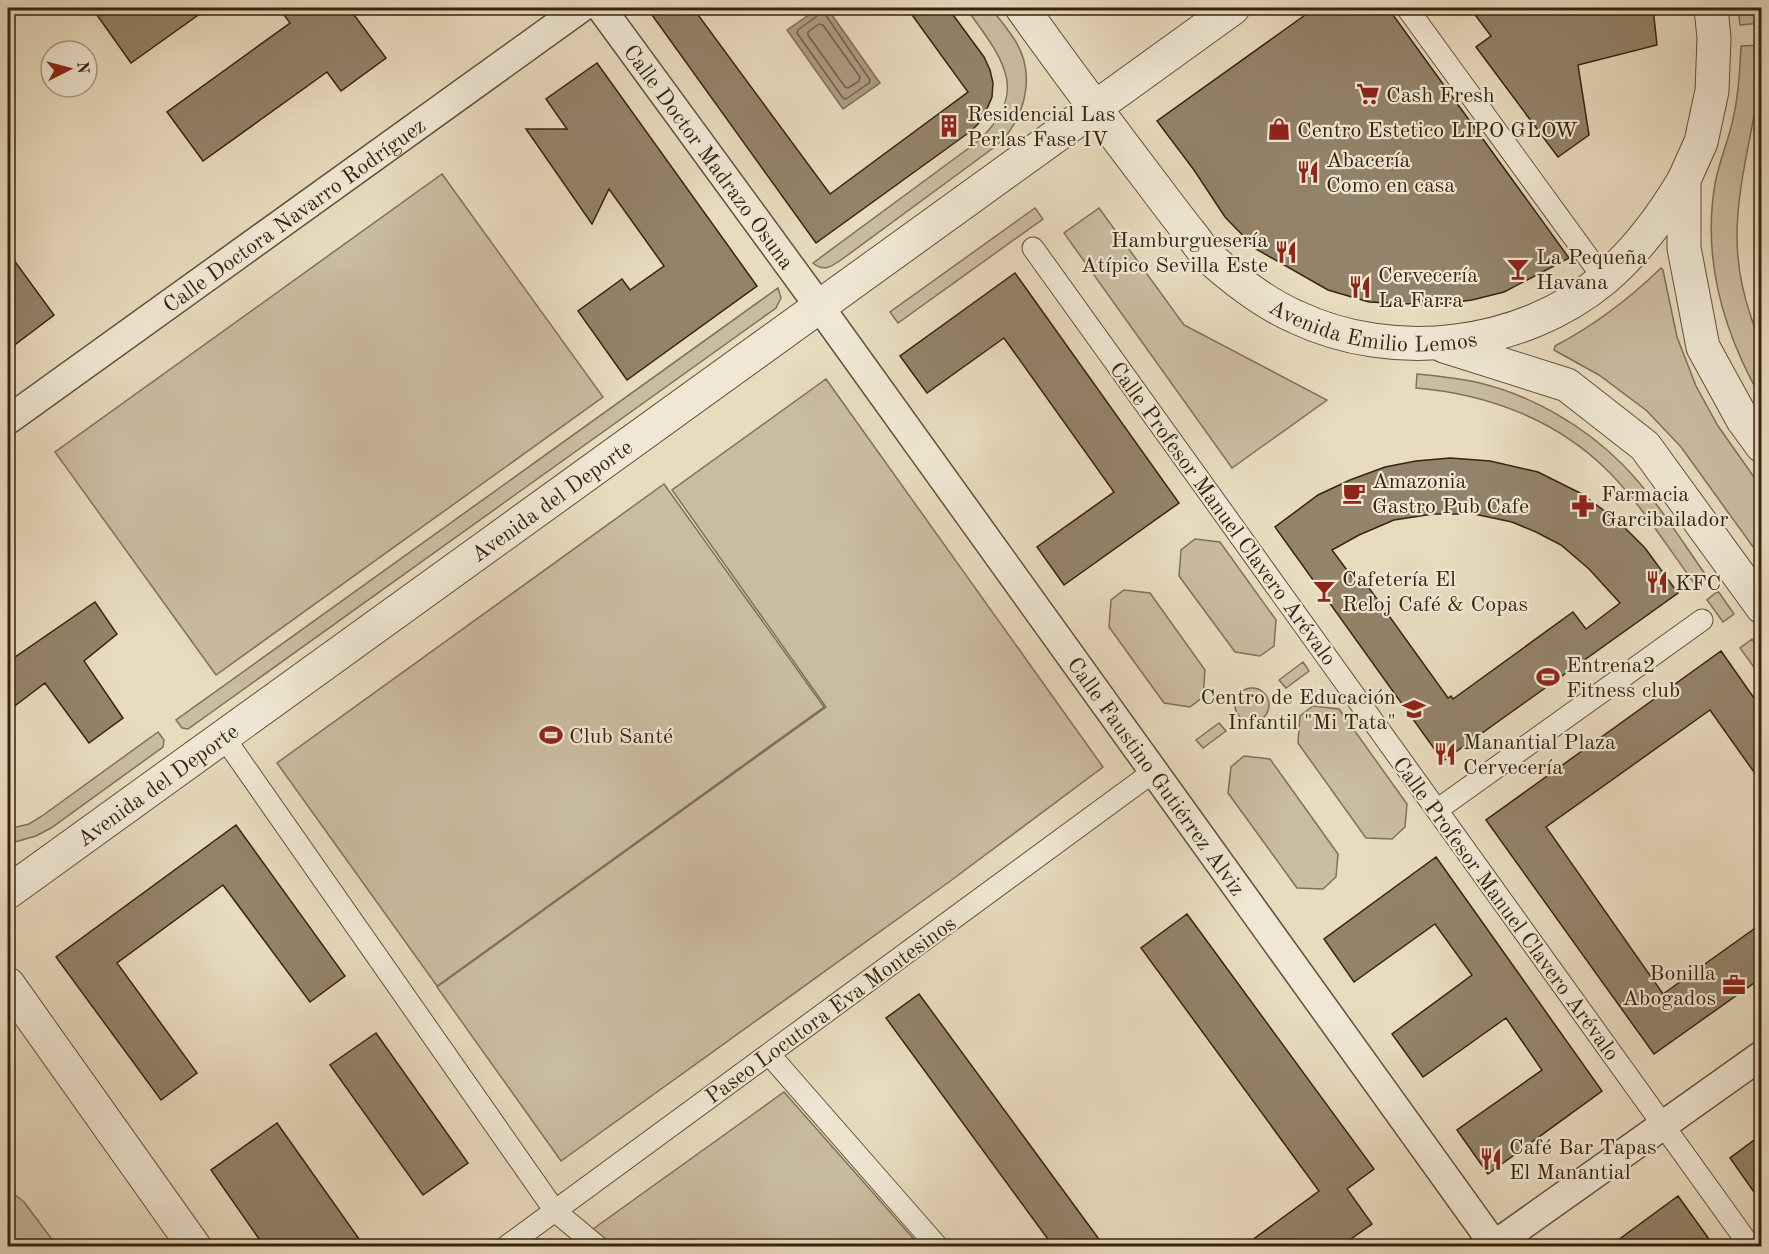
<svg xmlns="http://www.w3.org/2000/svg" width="1769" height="1254" viewBox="0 0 1769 1254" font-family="'Old Standard TT',serif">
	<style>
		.green { fill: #cabca0; stroke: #807058; stroke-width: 1.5 }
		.water { fill: #ac9c82; stroke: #7d6c54; stroke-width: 1.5 }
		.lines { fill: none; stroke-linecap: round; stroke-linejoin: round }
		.shore { stroke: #726048; stroke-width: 1.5 }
		.building { fill: #93836a; stroke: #37230f; stroke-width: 1.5; fill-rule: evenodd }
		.pedestrian-casing { stroke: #63513b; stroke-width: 23 }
		.minor-casing { stroke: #63513b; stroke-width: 31 }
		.tertiary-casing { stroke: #63513b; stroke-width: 35 }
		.pedestrian { stroke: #f0e8d5; stroke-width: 21 }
		.minor { stroke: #f0e8d5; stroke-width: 28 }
		.tertiary { stroke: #f0e8d5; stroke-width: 33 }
		.labels { text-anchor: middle; stroke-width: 4.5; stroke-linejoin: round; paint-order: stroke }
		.poi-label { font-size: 22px; fill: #37230f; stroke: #f0e8d5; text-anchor: start }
		.street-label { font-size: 22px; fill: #37230f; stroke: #f0e8d5 }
	</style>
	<rect width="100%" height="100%" fill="#e8dbbe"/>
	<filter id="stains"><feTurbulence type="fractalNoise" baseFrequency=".00333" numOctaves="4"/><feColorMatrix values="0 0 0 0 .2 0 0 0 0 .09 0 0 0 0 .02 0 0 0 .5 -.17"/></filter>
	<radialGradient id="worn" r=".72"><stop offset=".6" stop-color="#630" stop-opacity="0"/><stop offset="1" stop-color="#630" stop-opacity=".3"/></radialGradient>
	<!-- green -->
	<path class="green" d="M966 8H991C999 19 1009 30 1016 42 1036 76 1025 116 1000 143L841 260C831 267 823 272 813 263L977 142C1033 91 1001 57 966 8Z
		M1738 8H1761V23L1740 25Z
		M1761 45C1762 110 1737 170 1737 236 1737 263 1742 291 1751 317 1754 327 1760 337 1762 347 1764 363 1762 382 1761 398 1724 333 1702 260 1715 184 1719 160 1730 138 1734 114 1739 92 1740 69 1741 46Z
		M442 174 603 397 216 675 55 452Z
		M1035 208 1043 219 898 323 890 312Z
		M1099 208 1184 325 1327 400 1232 468 1064 233Z
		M1661 268 1663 270 1677 337 1696 386 1718 426 1761 487V558L1681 447 1647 411 1599 375 1554 350 1555 346C1595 325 1629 299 1661 268Z
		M778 288 781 298 776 308 188 729 182 728 176 720Z
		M1417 374C1438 376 1459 378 1480 383 1533 396 1584 426 1622 464 1654 496 1679 537 1705 574L1694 583C1667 546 1642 506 1610 473 1558 420 1488 394 1416 388Z
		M826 379 1103 767 949 882 561 1161 437 987 826 707 672 490Z
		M664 484 824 707 437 986 277 763Z
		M1195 539 1220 542 1276 620 1274 646 1260 656 1235 652 1179 576 1181 550Z
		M1124 590 1150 593 1205 670 1203 697 1190 707 1164 703 1109 627 1111 600Z
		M1718 591 1734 614 1723 622 1707 600Z
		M1752 639 1761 652V677L1740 648Z
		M1303 662 1309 671 1286 688 1279 680Z
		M1235 705a17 17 0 1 1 34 0a17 17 0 1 1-34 0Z
		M1313 706 1339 709 1407 804 1405 827 1392 839 1366 838 1298 743 1300 716Z
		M1219 723 1226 731 1203 748 1196 740Z
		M158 732 164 740 163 747 51 828 36 836 8 844V829L29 824 42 816Z
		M1244 756 1270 759 1338 854 1336 877 1323 889 1297 888 1228 793 1231 767Z
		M784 1092 920 1246H614L593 1229Z
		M8 1189 24 1202 57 1246H8Z"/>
	<!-- water -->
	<path class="water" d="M819 8H827L880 83 843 109 787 30Z"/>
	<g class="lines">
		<!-- shore -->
		<path class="shore" d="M821 13 825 14 870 80 869 83 846 99 843 98 797 33 798 30Z
			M819 24 823 25 860 77 859 81 848 88 845 87 808 35V32Z"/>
	</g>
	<!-- building -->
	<path class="building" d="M92 8H208L131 63Z
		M279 8H349L386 58 341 91 327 72 203 161 167 112 290 23Z
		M647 8H693L830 194 968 92 907 8H948L984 57 990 70 993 83 992 97 982 120 971 131 816 243Z
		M1315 8H1388L1569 258 1504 292 1472 300 1434 305 1369 302 1328 290 1256 249 1225 217 1194 170 1157 121Z
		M1470 8H1653L1657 45 1578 65 1589 135 1558 157 1476 47 1491 36Z
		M597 63 757 286 627 380 578 311 622 279 630 290 664 266 609 189 592 224 526 129H567L546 99Z
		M8 252 54 315 8 350Z
		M1015 273 1179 503 1064 585 1037 547 1114 492 1004 338 927 393 900 356Z
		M1450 458 1490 461 1538 472 1580 493 1617 520 1645 548 1678 593 1443 761 1275 527 1318 495 1350 480 1385 467 1416 461ZM1433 514H1474L1512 522 1536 532 1561 545 1589 569 1620 603 1586 629 1573 612 1453 699 1451 696 1448 698 1364 581 1358 585 1332 550 1359 535 1394 520Z
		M95 602 117 634 84 661 123 718 89 743 45 683 8 711V662Z
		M1721 651 1761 708V782L1710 710 1546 827 1663 994 1761 924V978L1654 1054 1486 820Z
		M236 825 345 976 310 1002 223 885 117 963 197 1073 161 1100 56 957Z
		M1436 857 1602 1091 1488 1174 1457 1130 1542 1070 1506 1018 1423 1077 1392 1034 1472 975 1435 924 1354 982 1324 939Z
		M1187 914 1374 1169 1347 1189 1372 1224 1341 1246H1244L1319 1191 1141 948Z
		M919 994 1104 1246H1053L886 1018Z
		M376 1033 468 1163 423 1195 330 1065Z
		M277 1123 364 1246H264L211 1170Z
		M1761 1135V1202L1730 1158Z
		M1678 1196 1714 1246H1610Z"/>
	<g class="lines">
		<!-- pedestrian casing -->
		<g class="pedestrian-casing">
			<path id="pedestrian" d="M1407 8 1604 279
				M1033 248 1750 1246
				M223 736 555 1211 597 1246
				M1437 810 1702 620
				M769 1054 937 1246
				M507 1246 1153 772"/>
		</g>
		<!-- minor casing -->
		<g class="minor-casing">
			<g id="minor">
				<path id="s1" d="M601 8 819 306 1495 1246"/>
				<path id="s2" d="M8 420 581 8"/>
				<path d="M1493 1246 1762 1055"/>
			</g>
		</g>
		<!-- tertiary casing -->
		<g class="tertiary-casing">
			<g id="tertiary">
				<path id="s3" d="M1022 8C1065 68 1109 127 1154 186 1166 202 1178 218 1190 233 1197 241 1202 251 1210 258 1236 281 1264 303 1296 317 1393 363 1521 348 1604 279 1637 251 1662 217 1684 180"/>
				<path d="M1711 8 1714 38 1712 91 1701 142 1684 180V248L1703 347 1743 420 1762 446"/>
				<path d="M1444 346 1567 385 1645 446 1762 607"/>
				<path id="s4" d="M8 892 1233 8"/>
				<path d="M8 984 194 1246"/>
			</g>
		</g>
		<!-- pedestrian -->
		<use href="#pedestrian" class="pedestrian"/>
		<!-- minor -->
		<use href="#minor" class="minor"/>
		<!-- tertiary -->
		<use href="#tertiary" class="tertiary"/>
	</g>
	<!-- icons -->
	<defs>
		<g id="supermarket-bare" transform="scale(1.8)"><path d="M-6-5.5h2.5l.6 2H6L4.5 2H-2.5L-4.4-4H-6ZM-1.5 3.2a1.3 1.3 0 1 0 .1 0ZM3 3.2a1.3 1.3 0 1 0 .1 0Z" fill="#8f2418" stroke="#f0e8d5" stroke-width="2.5" paint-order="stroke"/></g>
		<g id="building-bare" transform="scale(1.8)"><path d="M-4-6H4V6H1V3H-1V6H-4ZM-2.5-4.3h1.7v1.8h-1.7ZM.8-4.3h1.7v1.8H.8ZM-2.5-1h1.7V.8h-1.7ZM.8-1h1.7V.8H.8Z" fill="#8f2418" stroke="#f0e8d5" stroke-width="2.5" paint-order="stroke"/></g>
		<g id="shop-bare" transform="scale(1.8)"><path d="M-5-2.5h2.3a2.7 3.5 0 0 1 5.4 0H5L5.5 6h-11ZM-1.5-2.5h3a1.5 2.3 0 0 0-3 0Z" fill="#8f2418" stroke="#f0e8d5" stroke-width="2.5" paint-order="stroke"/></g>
		<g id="restaurant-bare" transform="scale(1.8)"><path d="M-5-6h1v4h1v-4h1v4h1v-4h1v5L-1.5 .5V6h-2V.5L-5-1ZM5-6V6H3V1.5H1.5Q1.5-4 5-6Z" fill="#8f2418" stroke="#f0e8d5" stroke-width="2.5" paint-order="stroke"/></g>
		<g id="bar-bare" transform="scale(1.8)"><path d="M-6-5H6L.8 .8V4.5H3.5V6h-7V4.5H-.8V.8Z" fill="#8f2418" stroke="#f0e8d5" stroke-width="2.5" paint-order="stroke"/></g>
		<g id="cafe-bare" transform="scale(1.8)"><path d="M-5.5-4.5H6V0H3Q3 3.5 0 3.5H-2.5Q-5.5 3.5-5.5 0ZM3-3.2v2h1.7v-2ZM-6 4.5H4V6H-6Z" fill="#8f2418" stroke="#f0e8d5" stroke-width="2.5" paint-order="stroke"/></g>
		<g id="pharmacy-bare" transform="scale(1.8)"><path d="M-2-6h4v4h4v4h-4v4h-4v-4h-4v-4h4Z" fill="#8f2418" stroke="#f0e8d5" stroke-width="2.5" paint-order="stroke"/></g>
		<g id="stadium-bare" transform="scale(1.8)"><path d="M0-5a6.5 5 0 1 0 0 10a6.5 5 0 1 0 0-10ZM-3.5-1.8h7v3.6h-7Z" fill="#8f2418" stroke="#f0e8d5" stroke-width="2.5" paint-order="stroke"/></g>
		<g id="school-bare" transform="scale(1.8)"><path d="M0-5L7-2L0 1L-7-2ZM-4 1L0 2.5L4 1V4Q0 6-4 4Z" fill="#8f2418" stroke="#f0e8d5" stroke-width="2.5" paint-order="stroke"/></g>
		<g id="office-bare" transform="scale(1.8)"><path d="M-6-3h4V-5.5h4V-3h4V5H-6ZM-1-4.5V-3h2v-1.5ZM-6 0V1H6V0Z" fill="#8f2418" stroke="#f0e8d5" stroke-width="2.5" paint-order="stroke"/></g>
	</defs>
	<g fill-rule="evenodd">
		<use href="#supermarket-bare" x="1368" y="94"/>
		<use href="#building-bare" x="949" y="126"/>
		<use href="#shop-bare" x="1279" y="129"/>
		<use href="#restaurant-bare" x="1308" y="172"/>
		<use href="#restaurant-bare" x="1286" y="252"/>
		<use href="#bar-bare" x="1518" y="269"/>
		<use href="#restaurant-bare" x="1360" y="287"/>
		<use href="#cafe-bare" x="1354" y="493"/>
		<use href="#pharmacy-bare" x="1583" y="506"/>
		<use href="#restaurant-bare" x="1657" y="582"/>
		<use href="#bar-bare" x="1324" y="591"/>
		<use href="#stadium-bare" x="1548" y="677"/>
		<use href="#school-bare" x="1414" y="709"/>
		<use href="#stadium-bare" x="551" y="735"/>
		<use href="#restaurant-bare" x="1445" y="754"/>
		<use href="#office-bare" x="1734" y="985"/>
		<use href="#restaurant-bare" x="1491" y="1159"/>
	</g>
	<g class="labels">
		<!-- poi labels -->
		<g class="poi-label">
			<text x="1386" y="102">Cash Fresh</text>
			<text x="967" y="121">Residencial Las<tspan x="967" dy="25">Perlas Fase IV</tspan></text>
			<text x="1297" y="137">Centro Estetico LIPO GLOW</text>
			<text x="1326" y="167">Abacería<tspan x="1326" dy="25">Como en casa</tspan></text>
			<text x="1268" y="247" text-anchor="end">Hamburguesería<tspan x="1268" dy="25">Atípico Sevilla Este</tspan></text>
			<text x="1536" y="264">La Pequeña<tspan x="1536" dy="25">Havana</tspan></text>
			<text x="1378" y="282">Cervecería<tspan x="1378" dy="25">La Farra</tspan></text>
			<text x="1372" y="488">Amazonia<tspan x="1372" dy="25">Gastro Pub Cafe</tspan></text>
			<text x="1601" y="501">Farmacia<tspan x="1601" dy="25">Garcibailador</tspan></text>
			<text x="1342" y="586">Cafetería El<tspan x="1342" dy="25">Reloj Café &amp; Copas</tspan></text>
			<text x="1675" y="590">KFC</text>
			<text x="1566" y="672">Entrena2<tspan x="1566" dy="25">Fitness club</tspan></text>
			<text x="1396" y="704" text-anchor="end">Centro de Educación<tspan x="1396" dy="25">Infantil "Mi Tata"</tspan></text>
			<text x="569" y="743">Club Santé</text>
			<text x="1463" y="749">Manantial Plaza<tspan x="1463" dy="25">Cervecería</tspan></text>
			<text x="1716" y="980" text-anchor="end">Bonilla<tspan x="1716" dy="25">Abogados</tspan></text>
			<text x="1509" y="1154">Café Bar Tapas<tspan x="1509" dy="25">El Manantial</tspan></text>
		</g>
		<!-- street labels -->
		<g class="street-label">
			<text dy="8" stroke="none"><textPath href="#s1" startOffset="184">Calle Doctor Madrazo Osuna</textPath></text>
			<text dy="8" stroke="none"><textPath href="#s2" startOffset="352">Calle Doctora Navarro Rodríguez</textPath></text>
			<text dy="8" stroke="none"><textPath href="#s3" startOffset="496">Avenida Emilio Lemos</textPath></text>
			<text dy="8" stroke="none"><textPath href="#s4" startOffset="670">Avenida del Deporte</textPath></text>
			<text transform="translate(1224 513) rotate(54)" y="8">Calle Profesor Manuel Clavero Arévalo</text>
			<text dy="8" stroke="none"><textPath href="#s1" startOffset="948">Calle Faustino Gutiérrez Alviz</textPath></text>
			<text dy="8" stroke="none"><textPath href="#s4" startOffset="184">Avenida del Deporte</textPath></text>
			<text transform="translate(1507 908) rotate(54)" y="8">Calle Profesor Manuel Clavero Arévalo</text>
			<text transform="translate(830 1009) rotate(-36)" y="8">Paseo Locutora Eva Montesinos</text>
		</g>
	</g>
	<!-- margin -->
	<rect width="1769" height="1254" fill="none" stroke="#e8dbbe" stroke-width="30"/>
	<rect x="9" y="9" width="1751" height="1236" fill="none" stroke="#37230f" stroke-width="3"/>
	<rect x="15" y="15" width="1739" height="1224" fill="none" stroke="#37230f" stroke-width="1.5"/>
	<!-- north arrow -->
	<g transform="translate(69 69) rotate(84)"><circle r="28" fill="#f0e8d5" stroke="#a69986" stroke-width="1.5"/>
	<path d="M0-4.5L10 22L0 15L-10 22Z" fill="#8f2418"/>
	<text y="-9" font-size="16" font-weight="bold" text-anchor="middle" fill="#37230f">N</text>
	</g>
	<rect width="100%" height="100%" filter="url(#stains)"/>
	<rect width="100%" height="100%" fill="url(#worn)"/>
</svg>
